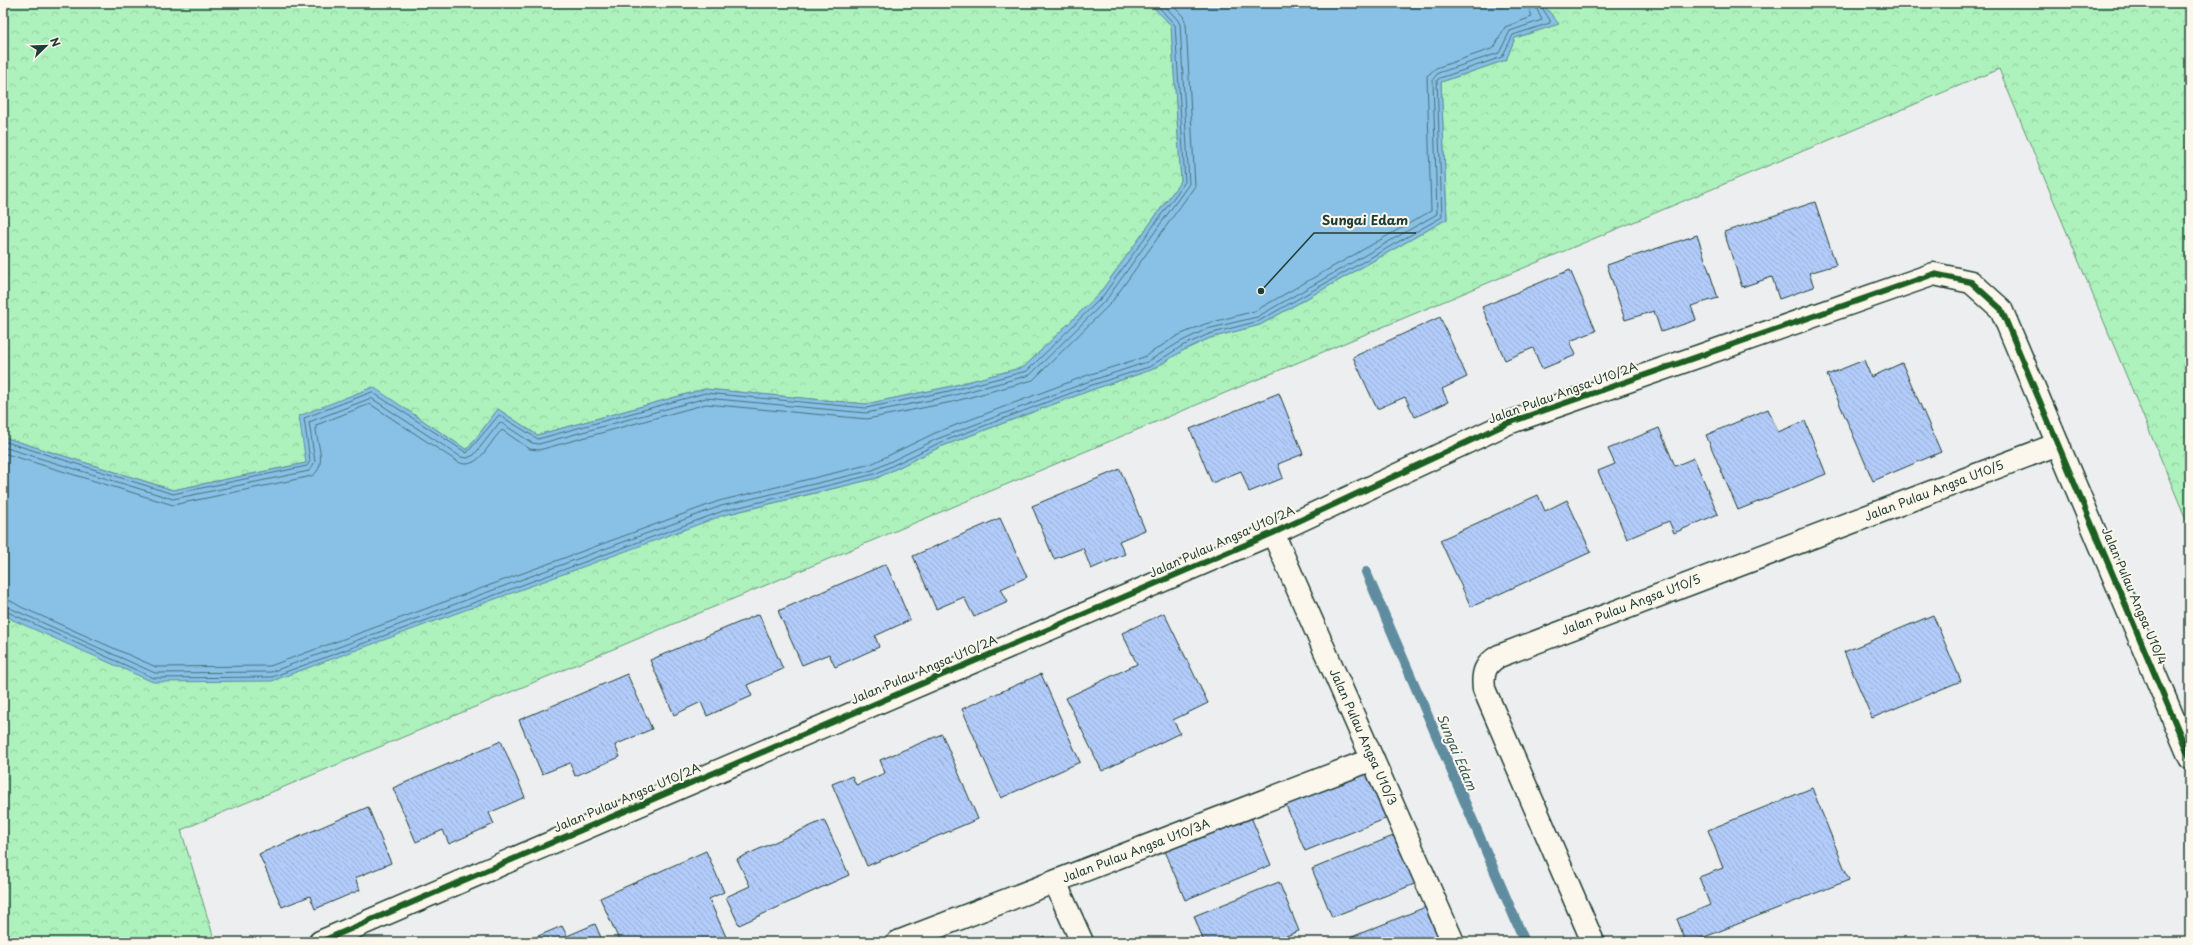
<svg xmlns="http://www.w3.org/2000/svg" width="2193" height="945" viewBox="0 0 2193 945" font-family="'Playpen Sans',sans-serif">
	<style>
		.forest { fill: url(#forest-crowns); stroke: #669778 }
		.water { fill: #88c0e6; stroke: #5e8c9f }
		.lines { fill: none; stroke-linecap: round; stroke-linejoin: round }
		.shore { stroke: #49717b; stroke-width: 1 }
		.stream { stroke: #5e8c9f; stroke-width: 10 }
		.building { fill: url(#building-back-hatch); stroke: #1f3d34 }
		.minor-casing { stroke: #1f3d34; stroke-width: 25 }
		.minor { stroke: #fbf7ec; stroke-width: 22 }
		.cycleway-casing { stroke: #fbf7ec; stroke-width: 8 }
		.cycleway { stroke: #1b5e20; stroke-width: 6 }
		.labels { text-anchor: middle; stroke-width: 4; stroke-linejoin: round; paint-order: stroke }
		.street-label { font-size: 12px; fill: #1f3d34; stroke: #fbf7ec }
		.water-label { font-size: 13px; font-style: italic; fill: #395e60; stroke: #fbf7ec }
		.leader { fill: none; stroke: #1f3d34; stroke-width: 1.5 }
		.callout-dot { fill: #1f3d34; stroke: #fbf7ec; stroke-width: 1.5 }
		.callout-label { font-size: 13px; text-anchor: middle; font-weight: bold; fill: #1f3d34; stroke: #fbf7ec; stroke-width: 4; stroke-linejoin: round; paint-order: stroke }
	</style>
	<defs>
		<pattern id="forest-crowns" width="20" height="18" patternUnits="userSpaceOnUse"><rect width="20" height="18" fill="#adf1bc"/><path d="M2 6a3 3 0 1 1 6 0M12 15a3 3 0 1 1 6 0" fill="none" stroke="#94d0a2"/></pattern>
		<pattern id="building-back-hatch" width="6" height="6" patternUnits="userSpaceOnUse"><rect width="6" height="6" fill="#b2cbf9"/><path d="M-1 5l2 2M0 0l6 6M5-1l2 2" fill="none" stroke="#99afd6"/></pattern>
	</defs>
	<rect width="100%" height="100%" fill="#eceeef"/>
	<filter id="ink" filterUnits="userSpaceOnUse"><feTurbulence type="fractalNoise" baseFrequency=".025" numOctaves="2"/><feDisplacementMap in="SourceGraphic" scale="8" xChannelSelector="R" yChannelSelector="G"/><feConvolveMatrix kernelMatrix="1 2 1 2 8 2 1 2 1" color-interpolation-filters="sRGB"/></filter>
	<g filter="url(#ink)">
		<!-- forest -->
		<path class="forest" d="M3 3H1149L1171 25 1181 181 1099 294 1024 367 948 387 866 404 705 389 537 435 498 409 467 450 372 387 306 463 173 490 3 437Z
			M1542 3H2190V529L1999 69 181 830 215 942H3V613L13 620 724 515 877 478 940 447 1094 389 1151 370 1184 350 1210 338 1260 325 1447 219 1441 82 1506 60 1515 38 1558 24Z"/>
		<!-- water -->
		<path class="water" d="M1149 3H1542L1559 24 1515 38 1506 60 1441 82 1447 219 1260 325 1210 338 1184 350 1151 370 1094 389 940 447 877 478 724 515 272 681 153 682 13 620 3 613V437L173 490 306 463 299 416 373 387 467 450 498 409 537 435 705 389 866 404 948 387 1024 367 1099 294 1181 181 1171 25Z"/>
		<g class="lines">
			<!-- shore -->
			<path class="shore" d="M3 441 173 494 307 466 310 461 304 418 372 392 467 453 499 415 538 439 705 393 866 408 949 391 1027 371 1102 297 1185 182 1175 25 1155 3
				M3 447 173 499 309 471 315 462 309 422 371 398 461 457 467 458 474 455 500 422 532 443 539 444 706 398 866 413 951 396 1030 375 1106 300 1189 184 1180 24 1177 19 1162 3
				M3 453 173 505 312 476C329 465 315 441 316 425L370 404 458 462C479 472 489 441 502 430L530 449 539 450 706 404 867 419 952 402 1033 380 1111 303 1195 186 1186 24 1183 16 1170 3
				M3 599 11 601 21 607 156 667 270 666 719 501 871 464 935 433 1088 375 1144 357 1177 336 1205 324 1255 311 1431 211 1427 76 1436 68 1494 48 1505 27 1532 17 1528 3
				M3 605 155 673 271 672 721 506 873 470 937 439 1090 381 1147 362 1180 342 1207 329 1257 317 1437 214 1433 79 1438 73 1499 53 1510 31 1542 20 1534 3
				M3 610 154 678 272 677 723 511 875 474 939 443 1092 385 1149 367 1182 346 1209 334 1259 321 1442 217 1437 80 1440 78 1502 57 1513 35 1550 23V20L1539 3"/>
			<!-- stream -->
			<path class="stream" d="M1366 572 1525 942"/>
		</g>
		<!-- building -->
		<path class="building" d="M1815 202 1836 265 1809 273 1814 287 1779 299 1772 277 1742 287 1724 232Z
			M1697 235 1718 298 1691 306 1696 320 1661 332 1654 311 1625 320 1607 265Z
			M1570 270 1596 331 1570 341 1576 355 1542 369 1533 348 1505 360 1482 307Z
			M1440 317 1467 377 1442 389 1448 402 1415 417 1405 397 1377 409 1353 357Z
			M1864 360 1871 377 1902 363 1941 452 1873 481 1827 375Z
			M1279 393 1303 454 1278 464 1283 478 1249 492 1241 471 1212 483 1190 429Z
			M1768 409 1778 432 1805 421 1826 474 1738 510 1706 435Z
			M1659 428 1675 466 1694 458 1718 514 1674 533 1669 521 1627 539 1598 471 1615 464 1608 449Z
			M1120 469 1145 530 1119 541 1125 554 1091 569 1083 548 1054 559 1032 506Z
			M1538 495 1545 511 1567 500 1591 552 1471 607 1440 540Z
			M1000 518 1027 577 1001 589 1008 602 974 617 964 597 936 609 913 556Z
			M886 564 910 620 875 636 879 647 835 667 829 654 802 665 778 611Z
			M1164 613 1208 703 1173 720 1180 733 1102 771 1066 698 1137 664 1122 633Z
			M759 614 783 669 747 685 752 696 707 716 701 702 674 715 650 660Z
			M1933 615 1961 681 1872 718 1844 652Z
			M627 674 652 729 615 745 620 757 575 776 570 763 542 774 519 720Z
			M1041 674 1080 762 1001 798 962 709Z
			M942 734 978 819 867 866 832 784 852 776 856 785 885 773 880 760Z
			M501 741 525 797 489 813 494 824 449 844 443 830 416 842 393 788Z
			M1371 768 1390 817 1305 851 1285 803Z
			M1812 788 1849 880 1692 942H1686L1677 919 1710 905 1699 877 1723 868 1708 830Z
			M368 807 391 863 355 878 360 890 315 909 310 896 282 907 259 854Z
			M1251 817 1271 865 1185 900 1165 851Z
			M824 820 849 875 739 925 726 897 750 886 737 859Z
			M1398 834 1417 883 1332 917 1312 869Z
			M706 851 724 892 709 899 727 939 719 942H620L600 898Z
			M1279 882 1299 931 1271 942H1204L1194 916Z
			M1428 906 1442 942H1343L1342 941Z
			M595 924 603 942H524L562 926 567 936Z
			M1044 936 1047 942H1031Z"/>
		<g class="lines">
			<!-- minor casing -->
			<g class="minor-casing">
				<path id="minor" d="M1273 533 1453 942
					M1055 882 1082 942
					M320 942 1273 533 1508 423 1934 274 1971 282 2001 309 2190 758
					M898 942 1373 759
					M1593 942 1484 689C1482 673 1485 664 1499 656L2058 444"/>
			</g>
			<!-- minor -->
			<use href="#minor" class="minor"/>
			<!-- cycleway casing -->
			<g class="cycleway-casing">
				<path id="cycleway" d="M320 942 1273 533 1508 423 1934 274 1971 282 2001 309 2190 758"/>
			</g>
			<!-- cycleway -->
			<use href="#cycleway" class="cycleway"/>
		</g>
	</g>
	<g class="labels">
		<!-- street labels -->
		<g class="street-label">
			<text transform="translate(1563 393) rotate(-20)" y="4">Jalan Pulau Angsa U10/2A</text>
			<text transform="translate(1934 491) rotate(-21)" y="4">Jalan Pulau Angsa U10/5</text>
			<text transform="translate(1222 542) rotate(-24)" y="4">Jalan Pulau Angsa U10/2A</text>
			<text transform="translate(2134 596) rotate(67)" y="4">Jalan Pulau Angsa U10/4</text>
			<text transform="translate(1631 605) rotate(-21)" y="4">Jalan Pulau Angsa U10/5</text>
			<text transform="translate(924 670) rotate(-23)" y="4">Jalan Pulau Angsa U10/2A</text>
			<text transform="translate(1363 737) rotate(66)" y="4">Jalan Pulau Angsa U10/3</text>
			<text transform="translate(627 798) rotate(-23)" y="4">Jalan Pulau Angsa U10/2A</text>
			<text transform="translate(1136 851) rotate(-21)" y="4">Jalan Pulau Angsa U10/3A</text>
		</g>
		<!-- water labels -->
		<g class="water-label">
			<text transform="translate(1457 752) rotate(67)" y="5">Sungai Edam</text>
		</g>
	</g>
	<!-- callouts -->
	<path class="leader" d="M1261 291L1314 233H1416"/>
	<circle class="callout-dot" cx="1261" cy="291" r="4"/>
	<g class="callout-label">
		<text x="1365" y="225">Sungai Edam</text>
	</g>
	<!-- margin -->
	<rect width="2193" height="945" fill="none" stroke="#fbf7ec" stroke-width="16"/>
	<rect x="8" y="8" width="2177" height="929" fill="none" stroke="#1f3d34" stroke-width="1.5" filter="url(#ink)"/>
	<!-- north arrow -->
	<g transform="translate(46 46) rotate(67)" stroke="#fbf7ec" stroke-width="3" paint-order="stroke">
	<path d="M0-3L7 15L0 10L-7 15Z" fill="#1f3d34"/>
	<text y="-6" font-size="11" font-weight="bold" text-anchor="middle" fill="#1f3d34">N</text>
	</g>
</svg>
